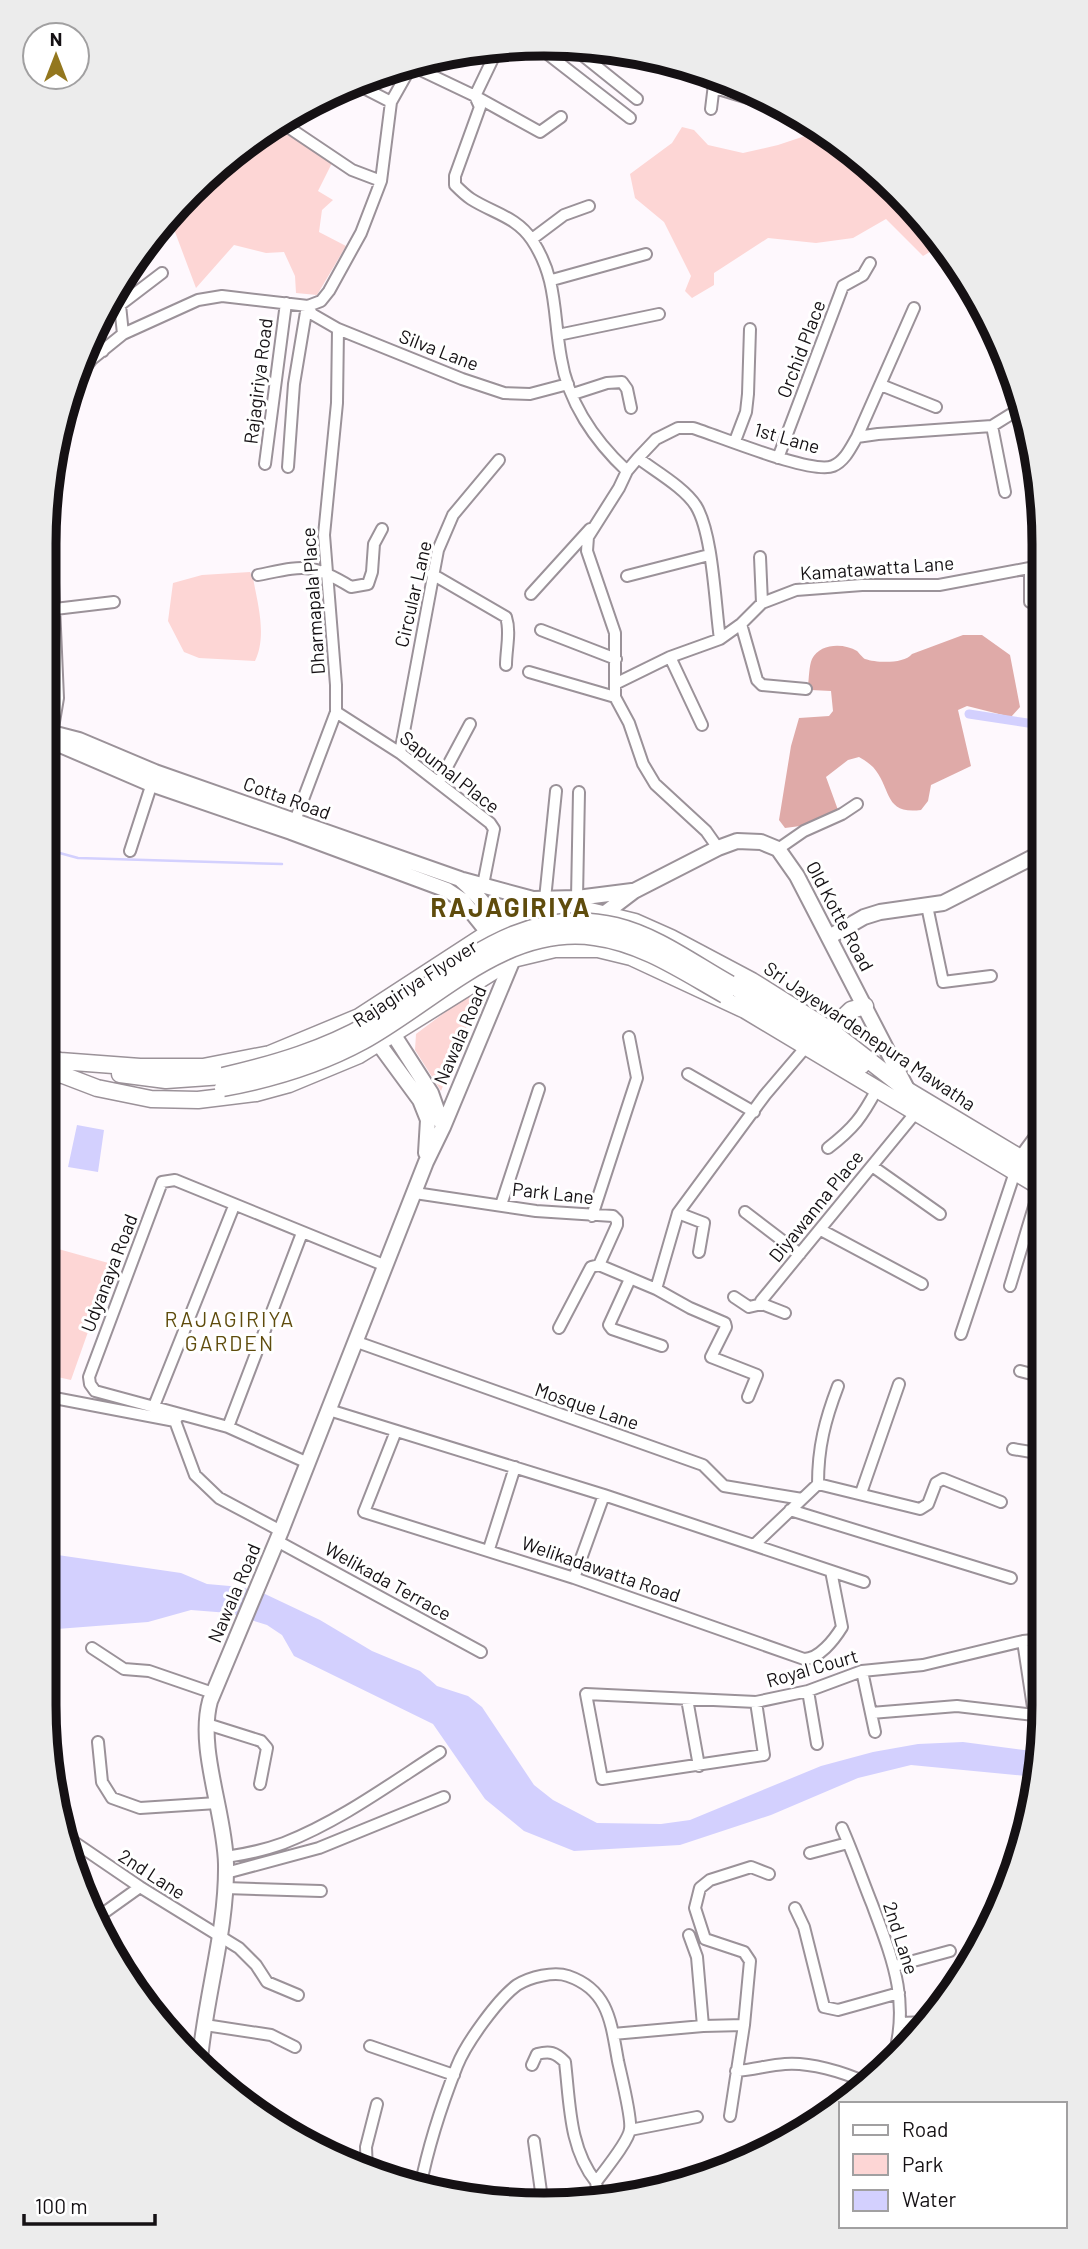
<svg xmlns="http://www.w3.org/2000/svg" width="1088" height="2249" viewBox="0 0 1088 2249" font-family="Barlow,sans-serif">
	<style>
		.green { fill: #fdd6d5 }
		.forest { fill: #dfaaa8 }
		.water { fill: #d3d0fe }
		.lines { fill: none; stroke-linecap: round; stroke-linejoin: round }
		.stream { stroke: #d3d0fe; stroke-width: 2.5 }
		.canal { stroke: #d3d0fe; stroke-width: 9 }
		.minor-casing { stroke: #9b9299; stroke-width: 14 }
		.major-casing { stroke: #9b9299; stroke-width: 18 }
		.highway-casing { stroke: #9b9299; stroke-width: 19 }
		.minor { stroke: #fff; stroke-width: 10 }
		.major { stroke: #fff; stroke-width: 14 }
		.highway { stroke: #fff; stroke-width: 16 }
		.highway-bridge-casing { stroke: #9b9299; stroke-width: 19; stroke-linecap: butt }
		.highway-bridge { stroke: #fff; stroke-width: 16 }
		.labels { text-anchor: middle; stroke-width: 6; stroke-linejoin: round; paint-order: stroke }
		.street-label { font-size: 19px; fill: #151114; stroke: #fff }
		.neighbourhood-label { font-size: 21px; letter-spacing: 2px; fill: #5f4c0d; stroke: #fff }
		.district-label { font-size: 26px; font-weight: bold; letter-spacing: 2px; fill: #5f4c0d; stroke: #fff }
		.rim { fill: none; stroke: #151114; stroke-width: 9 }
	</style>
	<rect width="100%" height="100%" fill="#fef8fd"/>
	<!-- green -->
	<path class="green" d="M272 125 334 159 318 191 333 200 322 210 319 232 346 246 317 295 296 293 295 276 284 252 266 253 234 245 196 288 169 216 191 190Z
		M682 127 694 130 708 145 743 153 778 145 820 131 849 147 943 244 923 256 886 219 853 238 816 243 768 238 714 273V285L692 298 685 291 691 276 664 222 635 198 630 174 672 143Z
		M250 572 253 578C258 605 267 636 255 661L199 658 184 652 168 621 173 583 202 575Z
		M484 983 441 1091 415 1050 416 1034Z
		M44 1245 112 1264 71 1380 44 1374Z"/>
	<!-- forest -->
	<path class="forest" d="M963 635H982L1010 655 1020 707 1011 717 967 706 958 710 971 766 931 785 928 801 921 810C883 815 892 788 873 767 869 763 864 760 859 757L848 760 826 777 838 810 831 822 785 828 779 820 791 746 799 718 829 716 833 711 831 691 811 690 808 686C809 678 809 666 812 659 820 643 844 643 857 651 858 652 863 658 865 659 877 663 904 664 912 654Z"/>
	<!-- water -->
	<path class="water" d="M77 1125 104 1130 98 1172 68 1167Z
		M44 1553 181 1573 207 1584 241 1587 265 1594 320 1620 372 1651 420 1671 437 1686 468 1696 482 1707 534 1785 553 1800 597 1823 661 1824 690 1820 821 1766 873 1752 918 1744 963 1742 1040 1752 1037 1777 911 1765 858 1778 771 1815 680 1845 574 1851 524 1831 485 1799 433 1724 294 1656 282 1635 267 1625 229 1613 191 1610 148 1622 44 1630Z"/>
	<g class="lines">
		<!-- stream -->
		<path class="stream" d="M44 851 56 852 78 858 282 864"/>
		<!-- canal -->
		<path class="canal" d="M969 714 1041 725"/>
		<!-- minor casing -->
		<g class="minor-casing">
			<path id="minor" d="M536 45 630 118
				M571 46 637 99
				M412 66 475 96 540 132 561 117
				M352 82 391 102
				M715 88 771 105 772 103
				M475 96 480 107 455 176V185C460 190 465 195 471 199 493 213 517 217 532 240 558 279 553 315 561 358 568 402 595 441 627 471
				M475 96 498 48
				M711 109 715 76
				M279 121 352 170 381 181
				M532 239 564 215 589 206
				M552 280 646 254
				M308 306 312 314 338 329 462 379 504 393 530 394 568 384
				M123 334 120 305 162 273
				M558 335 659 314
				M90 337 103 351
				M72 385 92 359 123 334 198 300 222 296 308 306 321 301 329 291 361 233 381 181 391 102 413 63
				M881 385 936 407
				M573 394 607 383 622 382 627 389 631 408
				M992 426 1005 492
				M857 437 914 308
				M735 441 746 412 748 394 750 329
				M638 458C655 471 685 488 696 506 713 534 715 605 720 639
				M778 458 843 286 863 275 870 263
				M265 464 286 303
				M288 467 294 384 307 306
				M760 557 762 603
				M432 574 506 617C511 632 506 649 506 665
				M258 575C304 566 310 562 351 587L368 584 372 572 374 544 382 529
				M627 576 709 555
				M531 594 590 529
				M1030 602V568
				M55 609 114 602
				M741 624 757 680 762 685 806 689
				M541 630 616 659
				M670 657 702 725
				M529 672 615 697
				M615 684 670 657 720 639 741 624 762 603 796 590 862 585H939L1040 566
				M336 712 400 753 490 823 494 829 483 885
				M400 753 438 550 453 515 499 460
				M44 781 58 698 51 537 56 439
				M439 782 470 724
				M293 826 336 712V685L324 535 337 403 338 329
				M718 848 706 831 655 784 643 764 629 723 615 697V633L587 551 588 537 619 488 627 471 638 458 656 439 678 428H693C719 436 812 475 833 466 845 461 851 447 857 437L878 434 992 426 1021 408
				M778 849 804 831 842 814 857 804
				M130 851 153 780
				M577 898 579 792
				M545 899 556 791
				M927 906 943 982 991 976
				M688 1074 754 1112
				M828 1148C854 1128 862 1117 877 1089
				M1019 1158 1042 1127
				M872 1166 940 1214
				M415 1193 536 1211 613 1216 617 1220V1225L599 1265 656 1289 678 1213 765 1095 805 1048
				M501 1205 539 1089
				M745 1212 800 1254
				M678 1213 704 1223 699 1252
				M592 1216 637 1078 629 1037
				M821 1230 922 1284
				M630 1279 609 1325 612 1329 662 1346
				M1010 1286 1040 1187
				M656 1289 690 1308 725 1323 726 1327 711 1357 757 1375 748 1397
				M734 1297 749 1307 762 1304
				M785 1313 762 1304 761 1301 917 1111
				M559 1328 591 1267 599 1265
				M961 1334 1015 1172
				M357 1342 703 1465 724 1486 802 1499
				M1020 1371 1043 1377
				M44 1396 175 1421 179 1415
				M154 1406 234 1206
				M329 1410 604 1495 864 1582
				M175 1421 195 1475 219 1498 281 1531
				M228 1427 302 1233
				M396 1431 364 1512 574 1578 804 1659C819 1659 834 1640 842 1627L831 1571
				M1013 1449 1043 1454
				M308 1463 228 1427 95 1391 90 1384 89 1377 162 1182 175 1180 386 1266
				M818 1484C818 1447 825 1420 838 1386
				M861 1493 899 1384
				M790 1510 1011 1578
				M277 1541 481 1652
				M755 1544 818 1484 920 1509 928 1504 936 1483 943 1479 1001 1502
				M489 1549 515 1467
				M574 1578 604 1495
				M1023 1641 1034 1714
				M92 1648 124 1669 149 1671 213 1693
				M862 1671 875 1732
				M808 1691 817 1744
				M687 1699 699 1766
				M756 1702 764 1755 602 1779 586 1694 756 1702 808 1691 862 1671 923 1665 1023 1641 1044 1639
				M871 1713 957 1706 1043 1716
				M207 1724 261 1741 267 1748 260 1784
				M98 1742 102 1782 112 1798 140 1808 217 1803
				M842 1828C853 1853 862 1879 872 1904 893 1960 911 2003 892 2063
				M67 1844 74 1842 140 1887 239 1948 256 1965 267 1982 298 1995
				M810 1853 848 1843
				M226 1857C246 1854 265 1850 284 1843 340 1821 390 1784 440 1752
				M226 1873 319 1848 444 1797
				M225 1888 321 1891
				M795 1908 804 1927 824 2007 838 2010 899 1993
				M98 1917 140 1887
				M689 1935 697 1957 703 2026
				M895 1966 950 1951
				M900 2023 928 2022
				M205 2025 271 2035 295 2047
				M613 2034 703 2026 744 2025
				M370 2046 454 2075
				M532 2065 537 2054C550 2051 555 2052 565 2062 570 2104 569 2148 596 2182
				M736 2071C753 2070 769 2065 785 2064 810 2062 843 2072 865 2082
				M730 2116 744 2025 750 1961 744 1952 705 1939 695 1908 700 1888 710 1880 751 1867 769 1874
				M630 2130 697 2117
				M534 2141 542 2199
				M367 2171 366 2147 377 2104
				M420 2188C428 2147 442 2104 457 2066 466 2043 498 1999 517 1985 530 1977 554 1971 568 1976 609 1990 611 2023 618 2061 621 2075 632 2118 630 2129 629 2141 604 2171 596 2182L599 2201"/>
		</g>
		<!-- major casing -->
		<g class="major-casing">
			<path id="major" d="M44 731 79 740 155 772 460 879C477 894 494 914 503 935
				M44 740 51 741 151 784 291 832 447 890 462 900 495 941
				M463 880 533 899 577 898 632 891
				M603 924 605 913 634 891 718 848 737 841 761 842 778 849 797 876 907 1089
				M829 937 864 917 880 912 943 903 1041 853
				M388 1026 431 1093 443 1127
				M373 1036 420 1100 428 1120 426 1153
				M200 2059C206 1994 227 1929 226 1864 225 1813 197 1749 210 1701L281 1531 426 1162 443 1127 513 959"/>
		</g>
		<!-- highway casing -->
		<g class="highway-casing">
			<path id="highway" d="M730 984 862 1065
				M830 1030 851 1010 865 1006
				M44 1057 60 1061 140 1067H203L270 1054 359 1017 499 926 541 913 590 911 635 922 671 938 752 981 830 1030 907 1090 1042 1171
				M44 1072 63 1075 97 1088 151 1099 198 1100 256 1093 289 1084 359 1055 513 959 555 949H598L631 957 745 1010 1042 1188
				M120 1074 166 1080 223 1076"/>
		</g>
		<!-- minor -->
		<use href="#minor" class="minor"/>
		<!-- major -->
		<use href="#major" class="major"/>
		<!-- highway -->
		<use href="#highway" class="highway"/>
		<!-- highway-bridge casing -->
		<g class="highway-bridge-casing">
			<path id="highway-bridge" d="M223 1076C275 1064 326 1049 372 1022 451 976 516 902 616 926 657 936 694 964 730 984
				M223 1088C272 1079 319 1065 363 1041 436 1001 505 924 595 937 642 943 684 972 725 995"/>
		</g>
		<!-- highway-bridge -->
		<use href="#highway-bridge" class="highway-bridge"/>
	</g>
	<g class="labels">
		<!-- street labels -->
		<g class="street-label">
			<text transform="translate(801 349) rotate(-69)" y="7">Orchid Place</text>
			<text transform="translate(439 350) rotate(21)" y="7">Silva Lane</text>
			<text transform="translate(258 381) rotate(-83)" y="7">Rajagiriya Road</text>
			<text transform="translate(787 438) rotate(16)" y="7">1st Lane</text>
			<text transform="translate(877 568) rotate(-4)" y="7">Kamatawatta Lane</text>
			<text transform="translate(413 594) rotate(-77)" y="7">Circular Lane</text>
			<text transform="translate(313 601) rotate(-94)" y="7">Dharmapala Place</text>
			<text transform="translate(450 772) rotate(38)" y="7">Sapumal Place</text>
			<text transform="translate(287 798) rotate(20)" y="7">Cotta Road</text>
			<text transform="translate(840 916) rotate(62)" y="7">Old Kotte Road</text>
			<text transform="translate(415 983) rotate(-33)" y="7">Rajagiriya Flyover</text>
			<text transform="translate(460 1035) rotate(-67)" y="7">Nawala Road</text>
			<text transform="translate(870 1036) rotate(34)" y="7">Sri Jayewardenepura Mawatha</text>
			<text transform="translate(553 1193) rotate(6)" y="7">Park Lane</text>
			<text transform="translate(816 1206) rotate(-51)" y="7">Diyawanna Place</text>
			<text transform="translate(109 1273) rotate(-69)" y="7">Udyanaya Road</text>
			<text transform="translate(587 1406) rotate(19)" y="7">Mosque Lane</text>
			<text transform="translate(601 1569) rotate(19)" y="7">Welikadawatta Road</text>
			<text transform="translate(388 1581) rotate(29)" y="7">Welikada Terrace</text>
			<text transform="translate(234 1593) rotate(-67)" y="7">Nawala Road</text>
			<text transform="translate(812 1668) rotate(-16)" y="7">Royal Court</text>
			<text transform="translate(152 1874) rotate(33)" y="7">2nd Lane</text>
			<text transform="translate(901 1938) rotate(72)" y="7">2nd Lane</text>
		</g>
		<!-- neighbourhood labels -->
		<g class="neighbourhood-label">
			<text x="230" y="1327">RAJAGIRIYA<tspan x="230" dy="24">GARDEN</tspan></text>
		</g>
		<!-- district labels -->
		<g class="district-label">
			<text x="511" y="917">RAJAGIRIYA</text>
		</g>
	</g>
	<!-- crop -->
	<path d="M0 0H1088V2249H0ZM544 56H544A488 488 0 0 1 1032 544V1705A488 488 0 0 1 544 2193H544A488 488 0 0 1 56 1705V544A488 488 0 0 1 544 56Z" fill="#ececec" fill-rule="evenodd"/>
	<path class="rim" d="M544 56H544A488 488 0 0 1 1032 544V1705A488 488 0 0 1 544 2193H544A488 488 0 0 1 56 1705V544A488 488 0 0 1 544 56Z"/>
	<!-- legend -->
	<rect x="839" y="2102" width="228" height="126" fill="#ffffff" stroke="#a1a0a1" stroke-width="2"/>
	<rect x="853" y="2125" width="35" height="10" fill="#ffffff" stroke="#a1a0a1" stroke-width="2"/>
	<text x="902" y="2137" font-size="21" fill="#151114">Road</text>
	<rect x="853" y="2154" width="35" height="21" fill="#fdd6d5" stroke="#a1a0a1" stroke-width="2"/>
	<text x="902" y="2172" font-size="21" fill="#151114">Park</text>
	<rect x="853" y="2190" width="35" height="21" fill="#d3d0fe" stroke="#a1a0a1" stroke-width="2"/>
	<text x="902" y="2207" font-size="21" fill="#151114">Water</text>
	<!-- north arrow -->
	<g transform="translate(56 56)"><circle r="33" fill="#ffffff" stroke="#a1a0a1" stroke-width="2"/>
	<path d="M0-5L12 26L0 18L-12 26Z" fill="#93771e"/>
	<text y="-10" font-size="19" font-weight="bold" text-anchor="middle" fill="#151114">N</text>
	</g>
	<!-- scale -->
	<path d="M24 2214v10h131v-10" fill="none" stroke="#151114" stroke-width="3.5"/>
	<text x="35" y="2214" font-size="21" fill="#151114" stroke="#ffffff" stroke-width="5" paint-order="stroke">100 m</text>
</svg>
